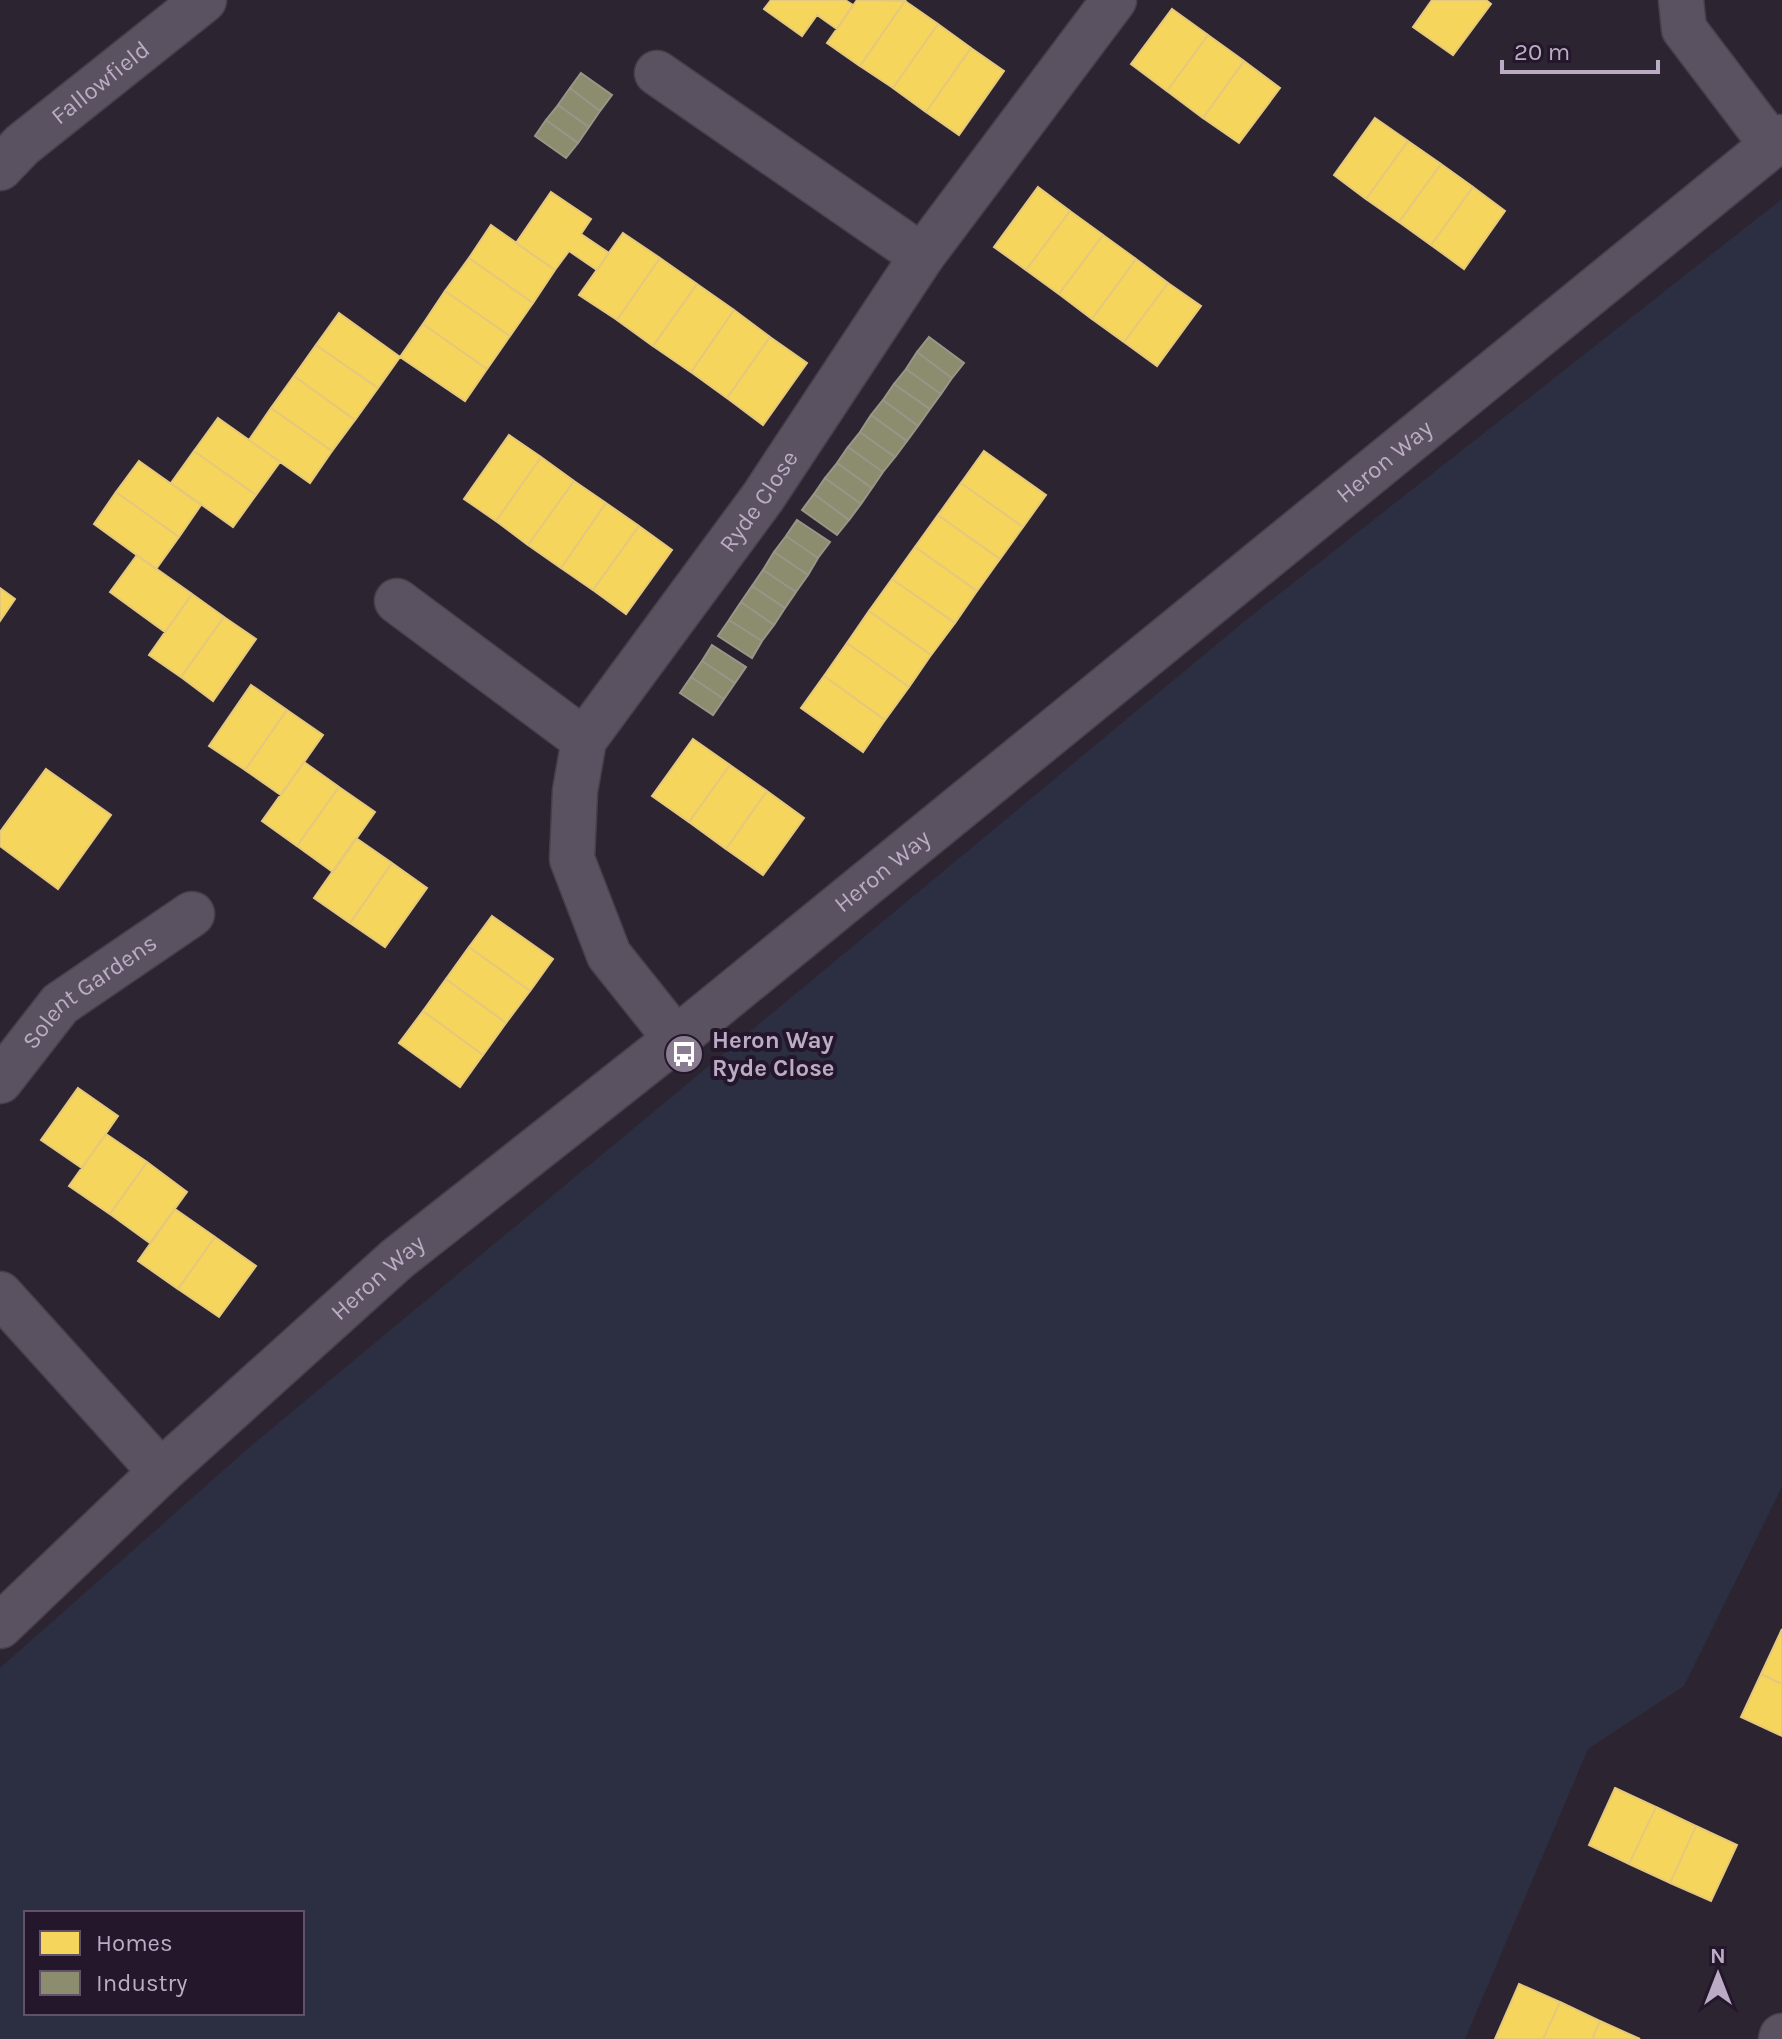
<svg xmlns="http://www.w3.org/2000/svg" width="1782" height="2039" viewBox="0 0 1782 2039" font-family="Karla,sans-serif">
	<style>
		.green { fill: #2c2e42; fill-rule: evenodd }
		.homes { fill: #f6d55c; stroke: #e5c87c; stroke-width: 2 }
		.industry { fill: #8c8c6e; stroke: #9a9588; stroke-width: 2 }
		.lines { fill: none; stroke-linecap: round; stroke-linejoin: round }
		.street-casing { stroke: #46404b; stroke-width: 47 }
		.street { stroke: #5a5260; stroke-width: 44 }
		.labels { text-anchor: middle; stroke-width: 8; stroke-linejoin: round; paint-order: stroke }
		.street-label { font-size: 24px; fill: #bcabc5; stroke: #24172c }
		.poi-label { font-size: 24px; font-weight: bold; fill: #bcabc5; stroke: #24172c; text-anchor: start }
	</style>
	<rect width="100%" height="100%" fill="#2c2431"/>
	<!-- green -->
	<path class="green" d="M1782 199V1487L1684 1686 1588 1749 1465 2039H0V1668L253 1444 1246 620ZM302 1913V2013H26V1913Z"/>
	<!-- homes -->
	<path class="homes" d="M771 0H845L853 5 837 29 817 15 802 36 764 9Z
		M857 0 905 1 860 66 827 43Z
		M1432 0H1486L1491 4 1453 55 1413 27Z
		M905 1 938 24 893 88 860 66Z
		M1172 9 1208 35 1167 91 1131 64Z
		M938 24 971 48 926 112 893 88Z
		M1208 35 1244 61 1203 118 1167 91Z
		M971 48 1004 71 959 135 926 112Z
		M1244 61 1280 88 1239 143 1203 118Z
		M1375 118 1408 141 1366 199 1334 175Z
		M1408 141 1441 164 1399 222 1366 199Z
		M1441 164 1473 187 1431 245 1399 222Z
		M1038 187 1070 211 1026 270 994 247Z
		M1473 187 1505 211 1464 269 1431 245Z
		M551 192 591 219 581 234 609 253 597 270 569 251 555 270 516 243Z
		M1070 211 1103 235 1059 294 1026 270Z
		M491 225 555 270 533 303 469 258Z
		M623 233 660 258 617 320 579 295Z
		M1103 235 1136 259 1092 319 1059 294Z
		M469 258 533 303 510 336 445 291Z
		M660 258 697 284 653 346 617 320Z
		M1136 259 1168 283 1124 342 1092 319Z
		M1168 283 1201 306 1157 366 1124 342Z
		M697 284 734 310 691 372 653 346Z
		M445 291 510 336 487 369 423 324Z
		M734 310 770 337 727 398 691 372Z
		M339 313 400 357 378 388 316 345Z
		M423 324 487 369 465 401 400 357Z
		M770 337 807 363 763 425 727 398Z
		M316 345 378 388 355 420 294 376Z
		M294 376 355 420 332 451 271 408Z
		M271 408 332 451 310 483 249 440Z
		M218 418 280 462 256 495 194 451Z
		M509 435 541 457 496 521 464 499Z
		M194 451 256 495 233 527 171 483Z
		M984 451 1046 495 1023 527 961 483Z
		M541 457 574 481 528 545 496 521Z
		M139 461 201 505 179 537 116 492Z
		M574 481 606 503 561 568 528 545Z
		M961 483 1023 527 1000 559 938 515Z
		M116 492 179 537 156 569 94 524Z
		M606 503 639 526 593 590 561 568Z
		M938 515 1000 559 977 591 915 547Z
		M639 526 672 550 626 614 593 590Z
		M915 547 977 591 955 623 892 579Z
		M137 555 192 594 165 632 110 592Z
		M892 579 955 623 931 655 869 611Z
		M0 588 15 599 0 621Z
		M192 594 224 617 181 677 149 655Z
		M869 611 931 655 909 687 847 643Z
		M224 617 256 639 213 701 181 677Z
		M847 643 909 687 885 720 824 676Z
		M824 676 885 720 863 752 801 708Z
		M251 685 287 710 245 770 209 746Z
		M287 710 323 735 281 795 245 770Z
		M693 739 730 765 689 822 652 796Z
		M304 762 339 787 297 846 262 821Z
		M730 765 767 791 726 849 689 822Z
		M46 769 111 815 58 889 0 846V832Z
		M339 787 375 812 333 872 297 846Z
		M767 791 804 818 763 875 726 849Z
		M356 838 392 863 350 923 314 898Z
		M392 863 427 888 385 947 350 923Z
		M492 916 553 959 530 991 469 947Z
		M469 947 530 991 506 1023 446 979Z
		M446 979 506 1023 483 1055 423 1011Z
		M423 1011 483 1055 460 1087 399 1043Z
		M78 1088 118 1116 82 1168 41 1140Z
		M106 1134 147 1162 110 1214 69 1186Z
		M147 1162 187 1192 150 1243 110 1214Z
		M175 1209 215 1237 178 1289 138 1261Z
		M215 1237 256 1266 219 1317 178 1289Z
		M1782 1629V1684L1761 1674Z
		M1761 1674 1782 1684V1736L1741 1717Z
		M1615 1788 1656 1807 1629 1864 1589 1845Z
		M1656 1807 1696 1826 1670 1883 1629 1864Z
		M1696 1826 1737 1845 1711 1901 1670 1883Z
		M1519 1984 1560 2002 1543 2039H1495Z
		M1560 2002 1600 2021 1592 2039H1543Z
		M1600 2021 1640 2039H1592Z"/>
	<!-- industry -->
	<path class="industry" d="M581 73 612 95 600 111 570 88Z
		M570 88 600 111 589 127 558 105Z
		M558 105 589 127 578 143 546 120Z
		M546 120 578 143 566 158 535 136Z
		M929 337 964 363 952 378 917 352Z
		M917 352 952 378 941 394 906 369Z
		M906 369 941 394 930 409 894 384Z
		M894 384 930 409 918 426 883 400Z
		M883 400 918 426 907 441 871 415Z
		M871 415 907 441 895 457 860 432Z
		M860 432 895 457 883 472 848 447Z
		M848 447 883 472 872 488 837 463Z
		M837 463 872 488 861 504 825 478Z
		M825 478 861 504 849 520 814 494Z
		M814 494 849 520 837 535 802 510Z
		M797 520 830 542 818 558 786 536Z
		M786 536 818 558 808 575 774 552Z
		M774 552 808 575 796 592 763 570Z
		M763 570 796 592 785 608 752 586Z
		M752 586 785 608 774 625 741 602Z
		M741 602 774 625 762 641 729 620Z
		M729 620 762 641 752 658 718 636Z
		M712 645 746 667 735 683 702 661Z
		M702 661 735 683 724 699 691 677Z
		M691 677 724 699 713 715 680 693Z"/>
	<g class="lines">
		<!-- street casing -->
		<g class="street-casing">
			<g id="street">
				<path d="M1681 0 1684 29 1772 145"/>
				<path d="M657 73 922 256"/>
				<path id="s1" d="M0 168 22 145 204 0"/>
				<path d="M397 601 584 740"/>
				<path id="s2" d="M676 1039 609 955 572 859 575 791 584 740 763 497 922 256 1114 0"/>
				<path id="s3" d="M0 1081 60 1004 192 914"/>
				<path d="M0 1294 161 1472"/>
				<path id="s4" d="M0 1626 161 1472 397 1259 676 1039 1782 137"/>
				<path d="M1781 2039 1782 2036"/>
			</g>
		</g>
		<!-- street -->
		<use href="#street" class="street"/>
	</g>
	<!-- icons -->
	<defs>
		<g id="bus-disc" transform="scale(2)"><circle r="9.5" fill="#8a7c91" stroke="#24172c"/><path d="M-5-6H5V4H4V6H2V4H-2V6H-4V4H-5ZM-3.5-4V0h7V-4ZM-3.5 1.2v1.5H-2V1.2ZM2 1.2v1.5H3.5V1.2Z" fill="#fff"/></g>
	</defs>
	<g fill-rule="evenodd">
		<use href="#bus-disc" x="684" y="1054"/>
	</g>
	<g class="labels">
		<!-- street labels -->
		<g class="street-label">
			<text dy="8" stroke="none"><textPath href="#s1" startOffset="132">Fallowfield</textPath></text>
			<text dy="8" stroke="none"><textPath href="#s4" startOffset="1810">Heron Way</textPath></text>
			<text dy="8" stroke="none"><textPath href="#s2" startOffset="626">Ryde Close</textPath></text>
			<text dy="8" stroke="none"><textPath href="#s4" startOffset="1162">Heron Way</textPath></text>
			<text dy="8" stroke="none"><textPath href="#s3" startOffset="128">Solent Gardens</textPath></text>
			<text dy="8" stroke="none"><textPath href="#s4" startOffset="514">Heron Way</textPath></text>
		</g>
		<!-- poi labels -->
		<g class="poi-label">
			<text x="712" y="1048">Heron Way<tspan x="712" dy="28">Ryde Close</tspan></text>
		</g>
	</g>
	<!-- legend -->
	<rect x="24" y="1911" width="280" height="104" fill="#24172c" stroke="#615269" stroke-width="2"/>
	<rect x="40" y="1931" width="40" height="24" fill="#f6d55c" stroke="#615269" stroke-width="2"/>
	<text x="96" y="1951" font-size="24" fill="#bcabc5">Homes</text>
	<rect x="40" y="1971" width="40" height="24" fill="#8c8c6e" stroke="#615269" stroke-width="2"/>
	<text x="96" y="1991" font-size="24" fill="#bcabc5">Industry</text>
	<!-- north arrow -->
	<g transform="translate(1718 1975)" stroke="#24172c" stroke-width="6" paint-order="stroke">
	<path d="M0-6L14 30L0 20L-14 30Z" fill="#bcabc5"/>
	<text y="-12" font-size="22" font-weight="bold" text-anchor="middle" fill="#bcabc5">N</text>
	</g>
	<!-- scale -->
	<path d="M1502 60v12h156v-12" fill="none" stroke="#bcabc5" stroke-width="4"/>
	<text x="1514" y="60" font-size="24" fill="#bcabc5" stroke="#24172c" stroke-width="6" paint-order="stroke">20 m</text>
</svg>
